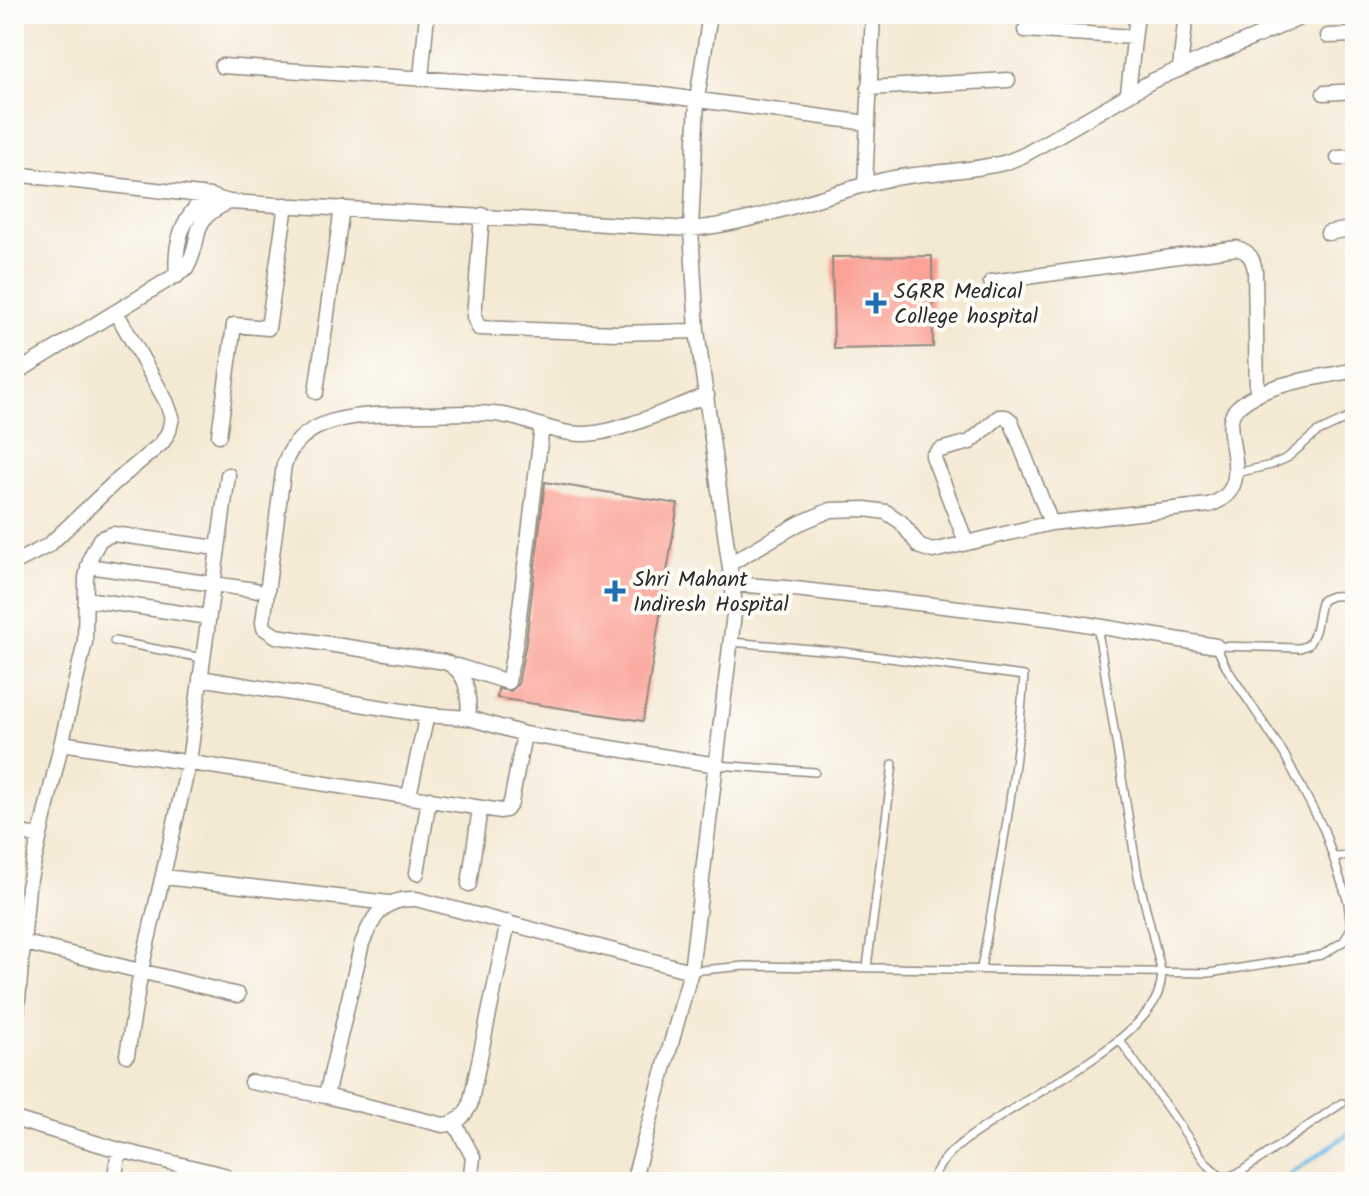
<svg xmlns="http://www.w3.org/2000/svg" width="1369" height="1196" viewBox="0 0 1369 1196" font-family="Kalam,sans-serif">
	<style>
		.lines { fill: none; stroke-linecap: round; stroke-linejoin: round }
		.stream { stroke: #6dbae7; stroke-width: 4 }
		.building { fill: #fba196 }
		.service-casing { stroke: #908a7f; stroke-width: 10 }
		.minor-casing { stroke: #908a7f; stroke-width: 17 }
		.service { stroke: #fff; stroke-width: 7 }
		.minor { stroke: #fff; stroke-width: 14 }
		.poi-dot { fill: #1f6fb2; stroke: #fdfcf7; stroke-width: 3 }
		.labels { text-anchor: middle; stroke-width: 8; stroke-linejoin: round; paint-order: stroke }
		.poi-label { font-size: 22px; fill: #2b2b2b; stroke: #fdfcf7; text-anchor: start }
	</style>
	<rect width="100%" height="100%" fill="#fdfcf7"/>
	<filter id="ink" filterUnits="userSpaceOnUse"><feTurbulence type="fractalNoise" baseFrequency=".0125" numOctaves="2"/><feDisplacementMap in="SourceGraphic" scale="16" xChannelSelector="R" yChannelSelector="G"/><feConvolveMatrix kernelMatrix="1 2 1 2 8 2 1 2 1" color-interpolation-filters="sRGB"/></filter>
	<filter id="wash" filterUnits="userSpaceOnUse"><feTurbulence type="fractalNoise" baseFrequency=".006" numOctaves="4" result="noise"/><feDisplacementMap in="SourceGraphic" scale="32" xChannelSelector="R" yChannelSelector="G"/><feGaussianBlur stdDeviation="1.8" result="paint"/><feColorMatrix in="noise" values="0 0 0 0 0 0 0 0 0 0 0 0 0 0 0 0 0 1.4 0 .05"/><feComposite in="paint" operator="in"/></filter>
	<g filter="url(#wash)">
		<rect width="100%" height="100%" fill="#f4e9d3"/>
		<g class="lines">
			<!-- stream -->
			<path class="stream" d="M1279 1182 1355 1129"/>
		</g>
		<g id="blocks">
			<!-- building -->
			<path class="building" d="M932 256 933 347 834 349 832 257Z
				M545 482 678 504 643 721 497 698 498 689 511 691 518 684 526 642Z"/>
		</g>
	</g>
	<g filter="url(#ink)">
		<use href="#blocks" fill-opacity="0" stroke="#908a7f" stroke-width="2"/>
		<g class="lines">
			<!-- service casing -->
			<g class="service-casing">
				<path id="service" d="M1237 473 1271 465 1287 458 1316 433 1355 415
					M114 641 202 658
					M732 642 844 652 1024 676C1017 775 999 871 981 968
					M717 765 815 772
					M1334 857 1355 856
					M867 967 893 764
					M691 971 745 966 1209 973 1322 955 1344 941 1351 928 1348 902 1324 830 1284 754 1226 667 1216 646 1300 648 1308 645C1319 631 1316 616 1322 600L1332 596 1355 595
					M1119 1039 1206 1163 1220 1176 1228 1177 1242 1171 1342 1103
					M931 1182C941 1156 963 1141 986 1126 1032 1094 1119 1052 1150 1008 1158 998 1161 987 1162 974L1138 876 1097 625"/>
			</g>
			<!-- minor casing -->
			<g class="minor-casing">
				<path id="minor" d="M1025 30 1134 37
					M1328 36 1355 35
					M222 66 648 93 867 123
					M1180 68 1186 14
					M421 78 427 14
					M868 88 1008 80
					M1128 93 1137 14
					M1324 93 1355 91
					M1338 158 1355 157
					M14 174 210 196 229 202 691 229C758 223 819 195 884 180 924 171 967 173 1007 162L1024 155 1152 81 1309 14
					M865 185 873 14
					M482 215 474 317 479 328 617 333 697 331
					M1328 233 1355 228
					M177 276C174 244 182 213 210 196
					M991 282 1237 248C1249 252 1253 258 1255 271L1257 395
					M14 374 186 269C205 236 186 221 229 202
					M316 392 342 208
					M219 435 234 325 268 328 286 205
					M966 542 933 456 940 450 970 442 999 417H1006L1011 421 1051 523
					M14 563 49 545 113 484 162 443 169 431 172 417 166 401 116 312
					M731 563 800 523 831 510 865 509 886 512 901 522 920 547 933 551 1051 523 1209 505C1263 487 1214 429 1237 408 1264 382 1320 378 1355 370
					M88 566 255 590
					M733 584 786 588 1055 619 1216 646
					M86 599 208 617
					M457 666 508 682 516 641 542 426
					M200 678 427 715 469 718 524 734 717 765
					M469 718C468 696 470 672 445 662L276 636 264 628 263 622 284 465C302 409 375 415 422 414 449 414 476 411 502 415 530 419 556 435 585 434 616 434 675 407 707 395
					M62 743 501 811 506 810 511 803 524 734
					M409 795 427 715
					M14 831 39 837
					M417 873 429 799
					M164 877 389 903
					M469 884 480 808
					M17 941 238 995
					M14 1045 28 887 85 642 86 577 91 556 100 539 113 534 217 548
					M127 1055 141 970 189 762 228 475
					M251 1082 326 1096 443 1125C458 1123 463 1118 470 1105L508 922
					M326 1096 362 943C374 915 383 898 416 899L691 971
					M14 1119 119 1150 224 1175
					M455 1124 473 1157 470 1182
					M114 1182 119 1150
					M633 1182 691 971 735 605 697 331 691 229 697 99 710 14"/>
			</g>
			<!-- service -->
			<use href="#service" class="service"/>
			<!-- minor -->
			<use href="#minor" class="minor"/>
		</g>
	</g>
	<!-- markers -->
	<g class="poi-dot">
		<path d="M872 291h8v8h8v8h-8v8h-8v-8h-8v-8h8z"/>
		<path d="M611 579h8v8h8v8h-8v8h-8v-8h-8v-8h8z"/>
	</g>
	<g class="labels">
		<!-- poi labels -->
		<g class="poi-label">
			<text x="894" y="298">SGRR Medical<tspan x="894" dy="25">College hospital</tspan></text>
			<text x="633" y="586">Shri Mahant<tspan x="633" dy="25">Indiresh Hospital</tspan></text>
		</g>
	</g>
	<!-- margin -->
	<rect width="1369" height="1196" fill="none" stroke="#fdfcf7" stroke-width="48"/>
</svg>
